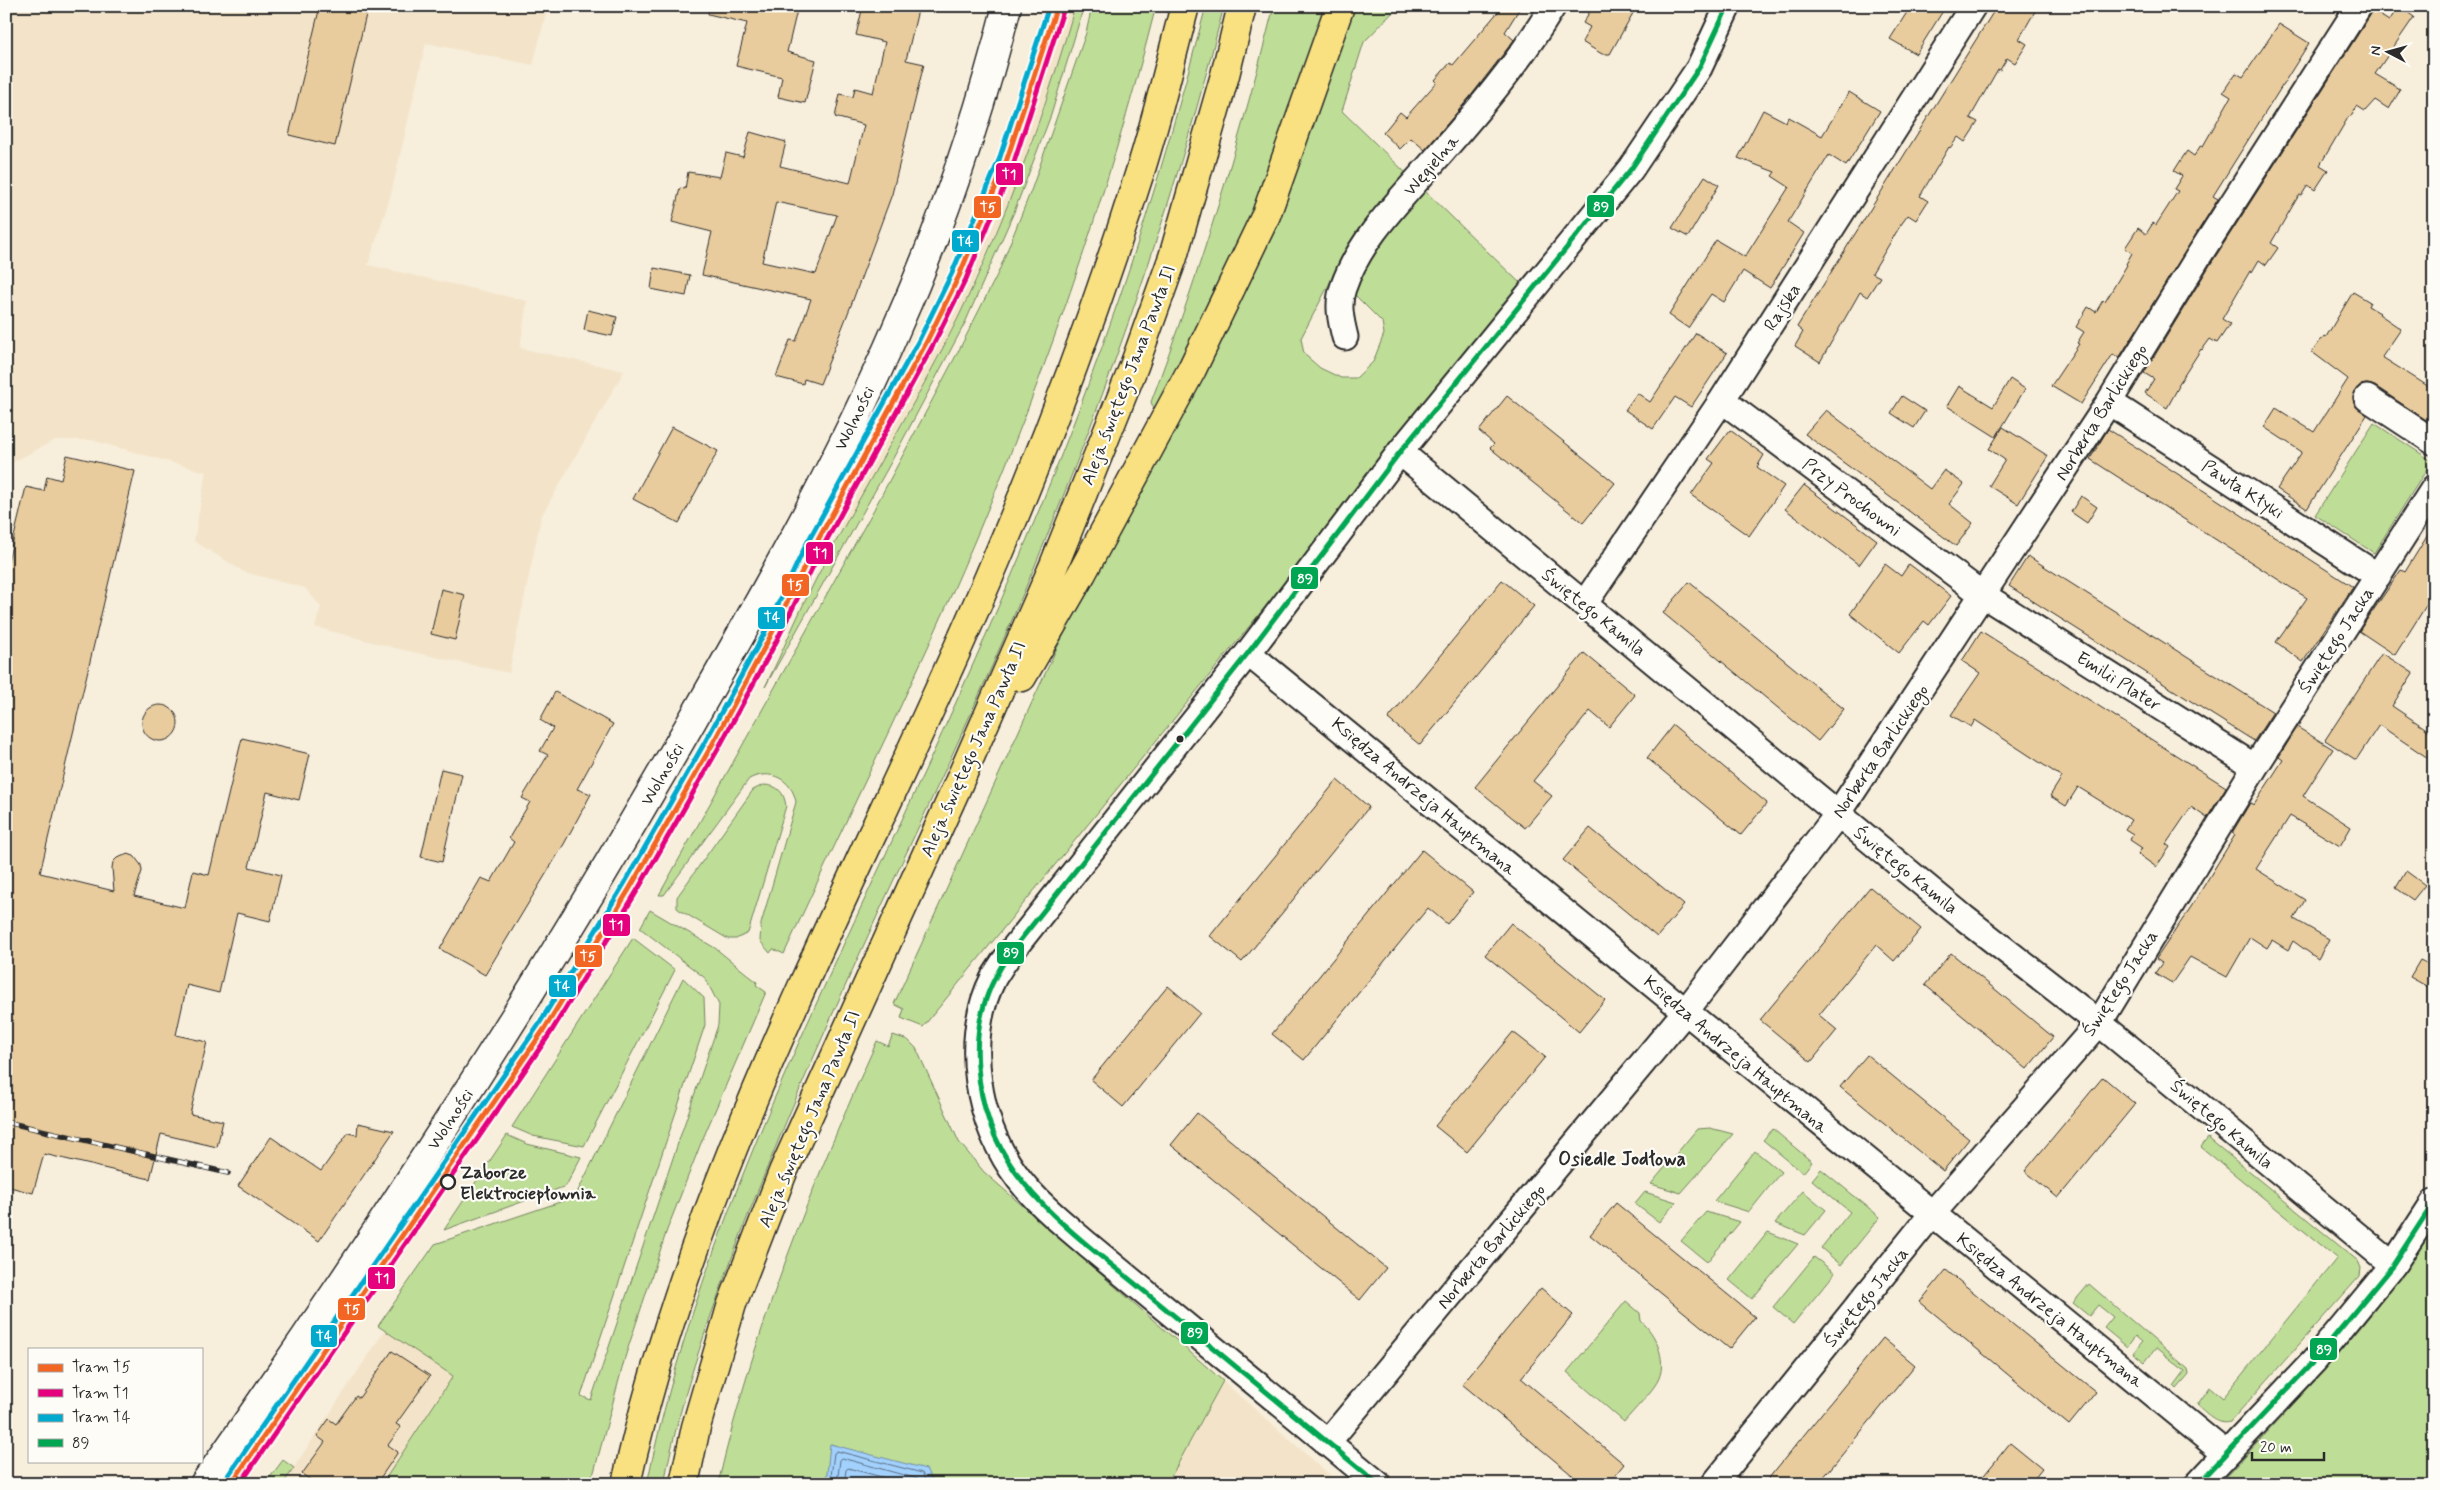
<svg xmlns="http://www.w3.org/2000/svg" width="2440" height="1490" viewBox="0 0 2440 1490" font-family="Mynerve,sans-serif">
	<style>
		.built { fill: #f3e4c9 }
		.green { fill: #bedd96; stroke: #748460 }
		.water { fill: #a2d1fe; stroke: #728faa }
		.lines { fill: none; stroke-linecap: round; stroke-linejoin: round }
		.shore { stroke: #5b6d7f; stroke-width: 1 }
		.building { fill: #e9cc9d; stroke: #2b2b2b; fill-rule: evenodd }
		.street-casing { stroke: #2b2b2b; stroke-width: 29 }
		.secondary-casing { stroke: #2b2b2b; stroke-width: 31 }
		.primary-casing { stroke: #2b2b2b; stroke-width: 31 }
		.street { stroke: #fdfcf7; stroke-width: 25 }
		.secondary { stroke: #fdfcf7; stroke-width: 28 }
		.primary { stroke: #f9e181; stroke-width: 28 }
		.rail-casing { stroke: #2b2b2b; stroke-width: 5.5 }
		.rail { stroke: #fdfcf7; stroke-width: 4; stroke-dasharray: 11; stroke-linecap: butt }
		.bus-1-casing { stroke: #fdfcf7; stroke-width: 9 }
		.bus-1 { stroke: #00a651; stroke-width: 5 }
		.tram-1-casing { stroke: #fdfcf7; stroke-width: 9 }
		.tram-2-casing { stroke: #fdfcf7; stroke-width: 9 }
		.tram-3-casing { stroke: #fdfcf7; stroke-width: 9 }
		.tram-1 { stroke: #f26522; stroke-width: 5 }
		.tram-2 { stroke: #e5007d; stroke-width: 5 }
		.tram-3 { stroke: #00a9ce; stroke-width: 5 }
		.bus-dot { fill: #2b2b2b; stroke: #fdfcf7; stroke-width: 2 }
		.stop-dot { fill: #fdfcf7; stroke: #2b2b2b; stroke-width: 2.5 }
		.labels { text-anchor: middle; stroke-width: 4.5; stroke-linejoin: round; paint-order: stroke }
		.street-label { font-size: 18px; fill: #2b2b2b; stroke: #fdfcf7 }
		.stop-label { font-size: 18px; font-weight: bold; fill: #2b2b2b; stroke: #fdfcf7; text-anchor: start }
		.neighbourhood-label { font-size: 19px; font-weight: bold; fill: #2b2b2b; stroke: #fdfcf7 }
		.line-badge { stroke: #fdfcf7; stroke-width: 2 }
		.badge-label { font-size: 14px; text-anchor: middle; font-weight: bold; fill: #fff }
	</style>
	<rect width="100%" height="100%" fill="#f7eedc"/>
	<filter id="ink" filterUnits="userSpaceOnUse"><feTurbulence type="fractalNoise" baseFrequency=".02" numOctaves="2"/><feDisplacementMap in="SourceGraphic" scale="10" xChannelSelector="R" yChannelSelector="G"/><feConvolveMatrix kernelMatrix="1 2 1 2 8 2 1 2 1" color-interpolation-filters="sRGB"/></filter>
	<g filter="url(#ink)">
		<!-- built -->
		<path class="built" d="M6 6H548L533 65 426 43 391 194 368 265 527 301 520 348 624 371 541 517 509 673 399 649 315 627 321 607 305 588 244 572 194 541 206 472 91 440H55L6 466Z
			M1052 6H1075L1056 71 1018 180 958 318 924 383 842 531 821 520 904 372 938 308 969 240 1022 102Z
			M385 1330 453 1376 382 1484H283Z
			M1223 1381 1340 1484H1167Z"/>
		<!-- green -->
		<path class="green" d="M1075 6H1084L1051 115 1014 212 965 323 890 464 765 687C783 651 798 613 817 577 862 490 915 406 958 318 1006 218 1045 113 1075 6Z
			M1092 6H1156C1100 226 1022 441 928 647 881 750 831 851 784 954L773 949 770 953 760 941 761 924 796 802C792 779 770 768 749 779L664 895H659L872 513 960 348 999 271 1032 188 1086 33Z
			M1206 6H1224C1154 285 1048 551 926 811 863 945 801 1080 747 1218 714 1305 681 1392 664 1484H647C703 1212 840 960 953 709 1014 574 1072 436 1120 296 1153 200 1180 104 1206 6Z
			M1274 6H1329L1258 201 1199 325 1158 405 1153 407 1151 402C1200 272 1240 140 1274 6Z
			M1352 6H1399L1364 42 1342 111 1409 176 1337 269 1301 338 1304 354 1320 368 1341 378H1356L1373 362 1384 334 1382 322 1353 293 1363 260 1422 188 1521 284 1296 569 923 1027 901 1018 904 1009 894 1004 1055 652 1298 164 1321 104Z
			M2374 423 2432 461 2374 553 2315 515Z
			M763 785C778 785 784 792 786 806L748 933 736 939H728L681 911 677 908V897L753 790Z
			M650 910 715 948 757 982 756 985 766 992 701 1143 667 1230 626 1354 594 1472 586 1484H382L453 1376 378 1326 435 1244 575 1197 683 978 704 998 705 1025 581 1396 591 1400 718 1025 719 1005 705 978 640 928Z
			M633 938 675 970 584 1146 533 1136 512 1127Z
			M893 1035 908 1040 916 1048 959 1142 984 1172 1223 1381 1167 1484H931L932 1480 831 1444 826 1484H718C754 1330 812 1184 877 1041L888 1046Z
			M1710 1128 1733 1134 1681 1193 1651 1184 1697 1129Z
			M1773 1129 1812 1162 1803 1173 1763 1140Z
			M507 1135 527 1144 581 1157 566 1186 444 1230Z
			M2208 1138 2358 1261 2361 1268 2360 1276 2230 1422C2217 1426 2207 1413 2197 1405L2210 1387 2223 1398 2337 1258 2201 1147Z
			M1755 1151 1781 1172 1749 1212 1714 1201Z
			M1821 1169 1880 1217 1841 1265 1821 1248 1850 1212 1812 1180Z
			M1803 1191 1826 1210 1805 1235 1775 1223Z
			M1645 1192 1676 1202 1659 1222 1635 1204Z
			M1706 1212 1740 1222 1707 1262 1681 1241Z
			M2434 1227V1484H2219C2295 1402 2374 1322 2434 1227Z
			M1768 1232 1798 1244 1752 1299 1729 1280Z
			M1814 1257 1835 1273 1793 1324 1773 1307Z
			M2089 1284 2188 1369 2189 1375 2177 1389 2174 1386 2185 1371 2156 1348 2145 1362 2133 1353 2142 1342 2135 1336 2127 1347 2104 1328 2113 1317 2098 1305 2089 1316 2073 1303Z
			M1626 1301 1640 1313 1641 1321C1655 1333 1667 1359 1659 1378 1655 1389 1632 1412 1624 1422L1567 1372Z
			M283 1460 294 1468 283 1484H265Z"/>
		<!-- water -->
		<path class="water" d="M830 1444 926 1469 932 1480 931 1484H826Z"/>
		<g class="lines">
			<!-- shore -->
			<path class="shore" d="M830 1484 834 1453 837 1451 922 1473 927 1484
				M837 1484 840 1460 842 1458 918 1479 921 1484
				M844 1484 846 1470 848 1468 908 1484"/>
		</g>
		<!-- building -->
		<path class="building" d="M320 6H368L335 146 289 135Z
			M709 6H798L787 52 816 60 805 103 778 97 782 77 736 66 747 23 708 14Z
			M863 6H919L906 60 924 64 892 194 850 308 820 384 804 379 803 384 776 377 790 340 796 341 811 299 702 275 712 232 672 222 680 188 685 189 688 172 720 177 726 153 743 157 750 132 786 142 780 166 850 183 864 125 835 117 840 94 853 97 855 88 873 93 885 42 856 35ZM776 202 837 215 816 274 762 262Z
			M1503 6H1521L1505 32 1514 40 1470 97 1425 150 1411 138 1400 149 1383 133 1400 112 1406 117 1437 82 1435 80 1450 63 1453 65Z
			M1593 6H1637L1610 54H1602L1582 42 1590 27 1583 23Z
			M1911 6H1946L1916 54 1890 39Z
			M1997 6H2038L2019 39 2027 44 2015 63 2007 58 2000 70 1998 69 1970 118 1978 122 1965 142 1958 137 1950 148 1949 147 1920 196 1928 201 1916 220 1908 215 1900 226 1872 273 1880 277 1867 297 1860 292 1820 362 1795 346 1803 332 1797 327Z
			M2399 6 2414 17 2375 74 2400 89 2399 92 2389 109 2375 100 2365 111 2357 106 2350 117 2349 116 2320 165 2328 170 2315 190 2308 185 2301 196 2299 195 2271 243 2278 248 2266 265 2259 260 2252 272 2250 271 2222 319 2230 324 2217 343 2210 339 2202 350 2201 349 2178 385 2179 386 2167 408 2145 393 2154 379 2144 373 2210 265 2373 11 2389 21Z
			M2279 24 2309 43 2213 196 2218 199 2119 358 2113 354 2081 404 2051 386 2079 344 2077 343 2084 332 2076 327 2088 307 2096 312 2103 300 2105 302 2127 265 2126 264 2132 253 2125 248 2138 228 2146 234 2153 223 2156 225 2178 191 2174 189 2182 176 2174 171 2181 160 2187 151 2194 156 2201 145 2203 146 2231 97 2223 92 2229 83 2236 73 2243 77Z
			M1849 92 1880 111 1846 166 1829 155 1788 222 1804 233 1770 288 1743 271 1724 302 1711 294 1688 328 1669 315 1716 240 1745 257 1789 187 1772 176 1775 172 1738 158 1763 110 1786 122 1788 117 1822 136Z
			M1705 176 1719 185 1688 237 1672 228Z
			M654 268 690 275 686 296 651 289Z
			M2353 292 2370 302 2368 306 2380 313 2379 314 2401 329 2382 357 2434 390V425L2375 386 2367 384 2360 385 2353 397 2354 404 2367 415 2307 509 2277 489 2302 452 2264 427 2276 408 2314 432 2348 379 2312 352 2324 336 2326 337Z
			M588 310 617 317 612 336 584 330Z
			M1696 333 1727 353 1691 407 1675 397 1653 429 1625 410 1637 393 1650 402Z
			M2010 379 2025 389 1996 437 1947 406 1959 386 1993 407Z
			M1507 396 1615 483 1583 523 1490 448 1494 444 1479 431Z
			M1902 396 1925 411 1914 428 1891 413Z
			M1826 410 1930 489 1944 470 1964 484 1949 504 1973 523 1956 546 1805 434Z
			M672 427 718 451 679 523 633 499Z
			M2003 427 2048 456 2018 504 1989 486 2005 460 1989 449Z
			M2108 429 2353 587 2303 662 2276 642 2307 598 2090 459Z
			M1730 430 1764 455 1757 467 1784 486 1749 536 1691 495 1714 463 1708 459Z
			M67 455 135 471 40 873 114 891 112 868 113 862 117 858 128 854 134 856 141 865 142 871 134 896 185 908 193 871 209 875 242 738 310 754 299 800 267 792 249 867 281 875 270 921 237 913 219 993 187 985 176 1035 207 1042 190 1114 223 1121 217 1147 161 1134 150 1179 44 1154 33 1193 6 1186V570L26 487 44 491 47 476 61 480Z
			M1804 485 1877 540 1859 565 1785 509Z
			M2081 496 2097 507 2087 523 2071 512Z
			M2434 525V593L2395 655 2359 631 2401 570 2405 572Z
			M2028 556 2273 712 2254 741 2009 586Z
			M1885 564 1901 576 1909 564 1951 596 1929 625 1924 621 1899 653 1850 614Z
			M1502 580 1534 606 1420 745 1388 719Z
			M1689 582 1844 709 1818 741 1663 613Z
			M441 589 465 595 455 640 431 634Z
			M1981 631 2226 787 2207 818 2191 807 2166 844 2170 847 2156 867 2138 854 2142 848 2130 840 2133 834 2125 829 2131 820 2078 787 2066 806 2050 796 2062 777 1975 720 1971 727 1951 715 1980 673 1962 661Z
			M1584 653 1635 695 1609 727 1590 711 1533 781 1552 796 1525 828 1475 787Z
			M2382 653 2413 673 2392 706 2434 734V762L2379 725 2356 760 2325 740Z
			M555 692 613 724 577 789 591 794 564 844 485 975 440 949 481 878 491 882 514 842 509 838 530 802 522 798 548 755 540 751 553 728 540 720Z
			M142 723a18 18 0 1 1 36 0a18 18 0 1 1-36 0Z
			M1673 725 1767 803 1741 835 1647 758Z
			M2297 727 2333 749 2303 796 2351 827 2340 846 2290 816 2256 869 2305 900 2294 919 2329 939 2318 959 2293 941 2288 950 2272 940 2267 948 2250 937 2227 977 2190 957 2172 983 2155 973 2162 963 2156 959 2191 907 2235 835 2232 833 2250 803 2254 805 2283 760 2279 757Z
			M441 769 462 774 442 862 421 857Z
			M1337 780 1369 807 1242 962 1210 936Z
			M1590 828 1684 905 1657 937 1563 860Z
			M1422 850 1473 892 1447 924 1428 908 1304 1060 1272 1034Z
			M2406 871 2425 885 2413 900 2396 888Z
			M1870 887 1921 929 1894 961 1876 945 1819 1015 1837 1030 1811 1062 1760 1020Z
			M1511 923 1605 1000 1579 1032 1485 955Z
			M1951 953 2053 1037 2027 1069 1925 985Z
			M2420 960 2434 967V976L2428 987 2410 977Z
			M1168 986 1200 1013 1123 1107 1091 1080Z
			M1513 1032 1545 1057 1467 1152 1435 1126Z
			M1867 1055 1969 1139 1943 1171 1840 1087Z
			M2103 1077 2135 1104 2058 1198 2025 1171Z
			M1197 1113 1386 1268 1360 1300 1171 1145Z
			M358 1123 394 1131 319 1241 238 1186 271 1137 321 1171 348 1133 357 1135Z
			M1616 1203 1755 1317 1729 1349 1590 1235Z
			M1946 1270 2096 1392 2069 1425 1920 1302Z
			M1541 1288 1573 1315 1521 1378 1624 1464 1608 1484H1583L1462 1384Z
			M1883 1338 1915 1365 1873 1417 1818 1484H1764Z
			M392 1351 430 1376 396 1424 401 1427 388 1445 398 1452 376 1484H316L302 1474 325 1442 317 1436 329 1419 336 1424 356 1396 359 1398Z
			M2010 1443 2042 1469 2030 1484H1977Z"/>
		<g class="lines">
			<!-- street casing -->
			<g class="street-casing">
				<path id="street" d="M1345 337C1341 321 1337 304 1343 288 1359 240 1400 200 1433 162 1476 113 1519 63 1553 6
					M2367 398 2434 442
					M1722 400 1983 595 2255 767
					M2109 402 2378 576
					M1400 452 1963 917 2099 1023 2393 1265
					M1585 603 1722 400 1973 6
					M1248 653 2226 1454
					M1327 1443 1685 1012 1838 814 2109 402 2198 257 2359 6
					M1378 1484 1088 1245C1065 1225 1038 1204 1019 1179 977 1125 962 1039 994 977 1000 967 1007 957 1014 948L1248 653 1400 452 1631 169 1699 68 1728 6
					M1714 1484 1932 1214 2099 1023 2255 767 2434 488
					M2198 1484 2314 1361 2393 1265 2434 1202"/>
			</g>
			<!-- secondary casing -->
			<g class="secondary-casing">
				<path id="secondary" d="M204 1484C378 1236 543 982 693 719 766 591 839 462 897 327 943 224 979 116 1007 6"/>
			</g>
			<!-- primary casing -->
			<g class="primary-casing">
				<path id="primary" d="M1022 677 1082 573 1192 369 1266 215 1340 6
					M626 1484C697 1164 861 876 989 577 1045 446 1096 311 1139 175 1157 120 1170 62 1185 6
					M684 1484 696 1427 732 1304 783 1172 956 789 1054 565 1134 366 1173 257 1225 75 1242 6"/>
			</g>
			<!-- street -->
			<use href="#street" class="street"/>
			<!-- secondary -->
			<use href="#secondary" class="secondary"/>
			<!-- primary -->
			<use href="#primary" class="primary"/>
			<!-- rail casing -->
			<g class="rail-casing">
				<path id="rail" d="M6 1122 228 1173"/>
			</g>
			<!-- rail -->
			<use href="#rail" class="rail"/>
			<!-- bus-1 casing -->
			<g class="bus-1-casing">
				<path id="bus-1" d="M1378 1484C1313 1430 1248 1377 1183 1323 1155 1300 1127 1277 1098 1254 1035 1202 984 1154 978 1067 974 1023 987 983 1014 948L1248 653 1400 452 1631 169 1699 68 1728 6
					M2198 1484 2314 1361 2393 1265 2434 1202"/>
			</g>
			<!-- bus-1 -->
			<use href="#bus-1" class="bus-1"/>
			<!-- tram-1 casing -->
			<g class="tram-1-casing">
				<path id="tram-1" d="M231 1484 545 1028 630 888 712 745 770 637 812 551 926 343 959 276 1006 162 1057 6"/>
			</g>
			<!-- tram-2 casing -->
			<g class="tram-2-casing">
				<path id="tram-2" d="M240 1484 551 1032 637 891 718 749 777 640 819 554 932 347 966 279 1013 165 1064 8"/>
			</g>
			<!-- tram-3 casing -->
			<g class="tram-3-casing">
				<path id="tram-3" d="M225 1480 539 1024 624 884 705 742 764 634 805 547 919 340 952 273 999 160 1049 6"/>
			</g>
			<!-- tram-1 -->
			<use href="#tram-1" class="tram-1"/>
			<!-- tram-2 -->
			<use href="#tram-2" class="tram-2"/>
			<!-- tram-3 -->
			<use href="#tram-3" class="tram-3"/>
		</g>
	</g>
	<!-- markers -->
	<circle class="bus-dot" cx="1180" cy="739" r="4.5"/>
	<circle class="stop-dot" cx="448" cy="1182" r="7"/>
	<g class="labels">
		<!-- street labels -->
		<g class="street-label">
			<text transform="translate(1431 165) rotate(-49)" y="6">Węgielna</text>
			<text transform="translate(1782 307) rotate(-57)" y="6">Rajska</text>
			<text transform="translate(1128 375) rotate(-69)" y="6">Aleja świętego Jana Pawła II</text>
			<text transform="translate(2101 412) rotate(-58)" y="6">Norberta Barlickiego</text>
			<text transform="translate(854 418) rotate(-64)" y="6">Wolności</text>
			<text transform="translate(2243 489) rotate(33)" y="6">Pawła Kłyki</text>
			<text transform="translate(1852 497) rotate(37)" y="6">Przy Prochowni</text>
			<text transform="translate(1594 612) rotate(39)" y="6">Świętego Kamila</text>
			<text transform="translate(2336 640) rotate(-57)" y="6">Świętego Jacka</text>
			<text transform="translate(2119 681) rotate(32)" y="6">Emilii Plater</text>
			<text transform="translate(973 749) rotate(-66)" y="6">Aleja świętego Jana Pawła II</text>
			<text transform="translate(1880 751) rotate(-56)" y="6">Norberta Barlickiego</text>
			<text transform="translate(662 774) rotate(-60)" y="6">Wolności</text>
			<text transform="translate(1424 796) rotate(40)" y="6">Księdza Andrzeja Hauptmana</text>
			<text transform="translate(1906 870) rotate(39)" y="6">Świętego Kamila</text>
			<text transform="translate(2120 983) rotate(-57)" y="6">Świętego Jacka</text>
			<text transform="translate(1736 1054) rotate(40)" y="6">Księdza Andrzeja Hauptmana</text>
			<text transform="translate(450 1119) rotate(-57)" y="6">Wolności</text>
			<text transform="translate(809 1119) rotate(-67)" y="6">Aleja świętego Jana Pawła II</text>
			<text transform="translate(2222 1124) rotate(40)" y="6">Świętego Kamila</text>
			<text transform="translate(1491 1246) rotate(-50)" y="6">Norberta Barlickiego</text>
			<text transform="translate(1866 1297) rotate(-51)" y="6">Świętego Jacka</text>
			<text transform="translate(2050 1310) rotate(39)" y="6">Księdza Andrzeja Hauptmana</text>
		</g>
		<!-- stop labels -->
		<g class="stop-label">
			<text x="460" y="1178">Zaborze<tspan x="460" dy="21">Elektrociepłownia</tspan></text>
		</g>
		<!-- neighbourhood labels -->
		<g class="neighbourhood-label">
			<text x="1622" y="1165">Osiedle Jodłowa</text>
		</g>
	</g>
	<g class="line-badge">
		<rect x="995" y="162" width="29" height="24" rx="5" fill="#e5007d"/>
		<rect x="1586" y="194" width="29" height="24" rx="5" fill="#00a651"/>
		<rect x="973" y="195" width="29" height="24" rx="5" fill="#f26522"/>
		<rect x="951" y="229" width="29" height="24" rx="5" fill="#00a9ce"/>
		<rect x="805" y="541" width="29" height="24" rx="5" fill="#e5007d"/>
		<rect x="1290" y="566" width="29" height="24" rx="5" fill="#00a651"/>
		<rect x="781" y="573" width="29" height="24" rx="5" fill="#f26522"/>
		<rect x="757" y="606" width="29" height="24" rx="5" fill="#00a9ce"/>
		<rect x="602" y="913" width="29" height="24" rx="5" fill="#e5007d"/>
		<rect x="996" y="941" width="29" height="24" rx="5" fill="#00a651"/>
		<rect x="574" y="944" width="29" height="24" rx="5" fill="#f26522"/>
		<rect x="548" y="974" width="29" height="24" rx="5" fill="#00a9ce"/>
		<rect x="367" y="1266" width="29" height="24" rx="5" fill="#e5007d"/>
		<rect x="337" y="1297" width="29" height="24" rx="5" fill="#f26522"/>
		<rect x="1180" y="1321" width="29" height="24" rx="5" fill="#00a651"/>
		<rect x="310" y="1324" width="28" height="24" rx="5" fill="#00a9ce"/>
		<rect x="2309" y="1337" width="29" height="24" rx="5" fill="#00a651"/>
	</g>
	<g class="badge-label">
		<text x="1009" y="179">T1</text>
		<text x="1601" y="211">89</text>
		<text x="988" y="212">T5</text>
		<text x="965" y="246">T4</text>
		<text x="820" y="558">T1</text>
		<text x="1305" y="583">89</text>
		<text x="795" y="590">T5</text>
		<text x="772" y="622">T4</text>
		<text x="616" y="930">T1</text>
		<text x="1011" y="957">89</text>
		<text x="588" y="961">T5</text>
		<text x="562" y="991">T4</text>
		<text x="382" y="1283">T1</text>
		<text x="352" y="1314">T5</text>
		<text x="1195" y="1337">89</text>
		<text x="324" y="1341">T4</text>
		<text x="2324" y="1354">89</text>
	</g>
	<!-- margin -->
	<rect width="2440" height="1490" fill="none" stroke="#fdfcf7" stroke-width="25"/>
	<rect x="12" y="12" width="2415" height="1465" fill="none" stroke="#2b2b2b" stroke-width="2" filter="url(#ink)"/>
	<!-- legend -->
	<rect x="28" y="1348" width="175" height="115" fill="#fdfcf7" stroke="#a9a8a5"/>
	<rect x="38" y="1364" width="25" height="8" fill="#f26522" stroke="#a9a8a5"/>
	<text x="72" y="1372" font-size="15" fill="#2b2b2b">Tram T5</text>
	<rect x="38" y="1389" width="25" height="8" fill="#e5007d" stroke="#a9a8a5"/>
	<text x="72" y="1398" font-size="15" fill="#2b2b2b">Tram T1</text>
	<rect x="38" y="1414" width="25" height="8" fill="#00a9ce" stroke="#a9a8a5"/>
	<text x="72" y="1422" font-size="15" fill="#2b2b2b">Tram T4</text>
	<rect x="38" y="1439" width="25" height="8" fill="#00a651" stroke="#a9a8a5"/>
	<text x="72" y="1448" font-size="15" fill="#2b2b2b">89</text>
	<!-- north arrow -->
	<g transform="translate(2388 52) rotate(276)" stroke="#fdfcf7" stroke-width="4" paint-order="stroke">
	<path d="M0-4L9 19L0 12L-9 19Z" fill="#2b2b2b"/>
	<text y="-8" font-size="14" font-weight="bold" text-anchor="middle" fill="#2b2b2b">N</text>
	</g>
	<!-- scale -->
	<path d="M2252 1452v8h72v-8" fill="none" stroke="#2b2b2b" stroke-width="2.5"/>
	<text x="2260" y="1452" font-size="15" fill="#2b2b2b" stroke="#fdfcf7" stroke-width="4" paint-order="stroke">20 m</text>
</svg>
